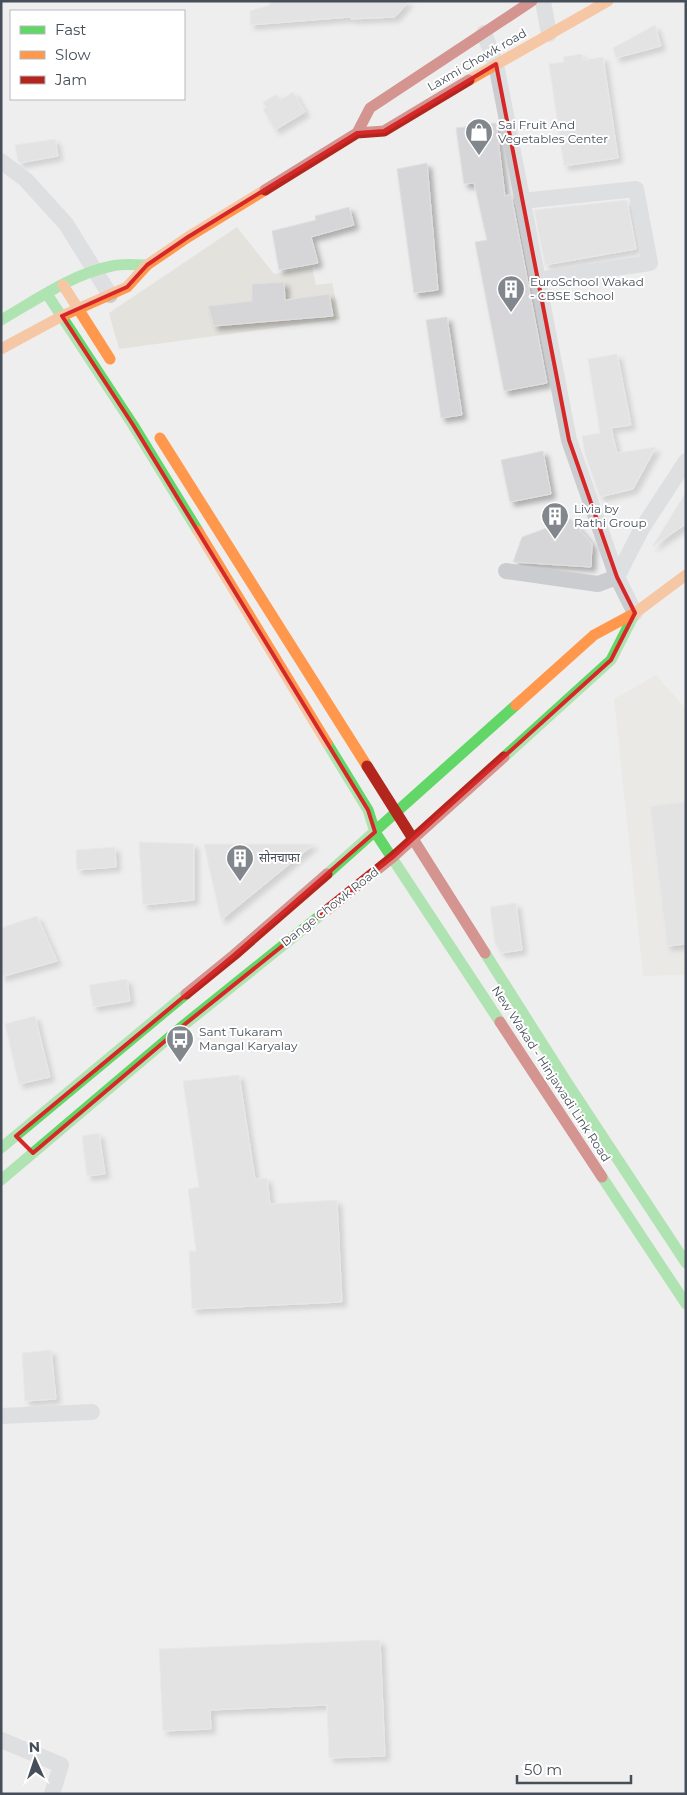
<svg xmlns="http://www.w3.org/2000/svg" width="687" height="1795" viewBox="0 0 687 1795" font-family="Montserrat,'Noto Sans Devanagari',sans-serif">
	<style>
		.commercial { fill: #e4e2dc }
		.building { fill: #d6d6d8; stroke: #e0e0e1; filter: url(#shadow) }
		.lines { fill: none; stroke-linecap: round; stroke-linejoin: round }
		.street { stroke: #cacccf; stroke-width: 16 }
		.fast { stroke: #63d668; stroke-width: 11 }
		.slow { stroke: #ff974d; stroke-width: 11 }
		.jam { stroke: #b3261e; stroke-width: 11 }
		.marked { fill: none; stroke: #d62828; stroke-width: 4; stroke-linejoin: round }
		.labels { text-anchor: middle; stroke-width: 4; stroke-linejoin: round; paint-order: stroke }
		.street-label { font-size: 12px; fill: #464f59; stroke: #fff }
		.poi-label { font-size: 12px; fill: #464f59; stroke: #fff; text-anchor: start }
	</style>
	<defs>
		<filter id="shadow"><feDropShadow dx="4.5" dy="4.5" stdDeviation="2.5" flood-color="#0004"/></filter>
	</defs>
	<rect width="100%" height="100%" fill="#efeeee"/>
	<!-- commercial -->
	<path class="commercial" d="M237 227 274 274 312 267 316 285 332 283 340 319 119 349 109 313Z
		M656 675 686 709V975L643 976 614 699Z"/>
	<!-- building -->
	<path class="building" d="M270 1H409L395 17 351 19 350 17 250 25V11L270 5Z
		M655 25 661 46 616 58 613 48Z
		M582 54 583 60 603 57 618 158 564 166 549 64 564 62 563 57Z
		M293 92 305 112 275 130 263 109 266 108 263 102 277 94 280 100Z
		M496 123 505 196 511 194 547 383 504 391 475 242 487 240 474 183 464 184 456 128Z
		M55 139 58 156 20 163 18 161 15 145Z
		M427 163 438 290 414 293 397 169Z
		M627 200 636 249 545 265 534 210Z
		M349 207 354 225 311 237 318 263 279 270 272 231 316 220 315 216Z
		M284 282 285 300 329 294 333 316 214 326 208 306 252 301V284Z
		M447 317 462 415 441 418 426 320Z
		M617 354 631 425 611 428 617 453 656 447 633 489 600 497 585 454 582 436 600 433 588 359Z
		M543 451 551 494 510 502 501 460Z
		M686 492V524L652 547Z
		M571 519 592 544 591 567 513 562 522 537Z
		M686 802V944L667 946 650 806Z
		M139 842 194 844V900L143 905Z
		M204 844H314L221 920Z
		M115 847 116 867 77 870 76 850Z
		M516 903 522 950 501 953 495 943 490 907Z
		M37 916 57 961 1 977V928Z
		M127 979 130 1001 93 1007 89 985Z
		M35 1016 50 1077 19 1084 5 1024Z
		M239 1075 255 1179 267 1178 270 1204 337 1200 342 1302 192 1309 189 1251H196L188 1189 199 1187 183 1081Z
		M99 1133 105 1174 87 1176 82 1136Z
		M51 1350 56 1399 25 1401 22 1353Z
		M380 1640 385 1756 329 1758 327 1705 210 1710 211 1729 163 1731 159 1649Z"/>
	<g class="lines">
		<!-- street -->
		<path class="street" d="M543 1 549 34
			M484 33 496 64 569 440 617 577 635 613
			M1 161 26 180 66 224 110 295
			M522 201 636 189 650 263 538 280
			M506 571 598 584 617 577 641 530 686 461
			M1 1416 92 1412
			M1 1740 61 1765 52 1794"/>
		<!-- fast -->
		<path class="fast" d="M47 294 133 425 198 531
			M1 320C36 300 72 274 112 266 123 263 136 265 147 265
			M327 743 368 810 375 832 500 1022
			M504 757 611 660 635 613
			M327 874 516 705
			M485 953 568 1084 686 1263
			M1 1148 186 994
			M602 1177 686 1304
			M1 1180 184 1025 327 910"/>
		<!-- slow -->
		<path class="slow" d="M469 80 608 1
			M63 285 110 359
			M1 349 62 316 127 287 147 265 188 237 265 190
			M160 438 367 766
			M198 531 327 743
			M516 705 594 635 635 613 686 575"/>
		<!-- jam -->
		<path class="jam" d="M357 133 370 108 532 1
			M265 190 357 133 384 131 469 80
			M367 766 485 953
			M327 910 393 857 504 757
			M186 994 234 955 327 874
			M500 1022 602 1177"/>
	</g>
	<!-- marked area -->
	<path d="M0 0H687V1795H0ZM496 64 569 440 617 577 635 613 611 660 393 857 184 1025 33 1153 16 1136 234 955 375 832 368 810 133 425 62 316 127 287 147 265 188 237 357 133 384 131Z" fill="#efeeee" fill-opacity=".55" fill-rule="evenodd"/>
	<path class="marked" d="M496 64 569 440 617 577 635 613 611 660 393 857 184 1025 33 1153 16 1136 234 955 375 832 368 810 133 425 62 316 127 287 147 265 188 237 357 133 384 131Z"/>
	<!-- icons -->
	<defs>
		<g id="shop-pin" transform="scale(1.4375)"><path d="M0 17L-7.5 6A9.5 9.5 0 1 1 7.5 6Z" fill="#81878d" stroke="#fff"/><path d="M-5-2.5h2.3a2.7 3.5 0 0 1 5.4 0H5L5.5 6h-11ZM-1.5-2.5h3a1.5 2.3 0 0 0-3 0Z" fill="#fff"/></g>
		<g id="building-pin" transform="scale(1.4375)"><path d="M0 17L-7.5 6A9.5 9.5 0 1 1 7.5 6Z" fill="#81878d" stroke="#fff"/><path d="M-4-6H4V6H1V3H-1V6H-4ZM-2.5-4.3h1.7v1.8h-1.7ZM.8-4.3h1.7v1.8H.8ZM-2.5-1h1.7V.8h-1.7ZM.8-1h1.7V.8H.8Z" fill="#fff"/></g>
		<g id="bus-pin" transform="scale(1.4375)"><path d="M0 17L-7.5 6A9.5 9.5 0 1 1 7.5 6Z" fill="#81878d" stroke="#fff"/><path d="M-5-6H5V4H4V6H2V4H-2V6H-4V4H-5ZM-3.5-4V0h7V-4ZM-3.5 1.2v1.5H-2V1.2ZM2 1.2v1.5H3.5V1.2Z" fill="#fff"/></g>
	</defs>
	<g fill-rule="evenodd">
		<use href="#shop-pin" x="479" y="132"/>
		<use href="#building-pin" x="511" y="289"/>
		<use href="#building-pin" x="555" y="516"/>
		<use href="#building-pin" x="240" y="858"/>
		<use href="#bus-pin" x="180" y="1039"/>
	</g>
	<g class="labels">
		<!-- street labels -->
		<g class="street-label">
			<text transform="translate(477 60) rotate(-30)" y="4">Laxmi Chowk road</text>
			<text transform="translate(330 907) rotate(-38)" y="4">Dange Chowk Road</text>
			<text transform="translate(551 1074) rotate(57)" y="4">New Wakad - Hinjawadi Link Road</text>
		</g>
		<!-- poi labels -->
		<g class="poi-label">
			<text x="498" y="129">Sai Fruit And<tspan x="498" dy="14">Vegetables Center</tspan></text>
			<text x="530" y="286">EuroSchool Wakad<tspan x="530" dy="14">- CBSE School</tspan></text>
			<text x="574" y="513">Livia by<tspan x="574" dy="14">Rathi Group</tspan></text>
			<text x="259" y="862">सोनचाफा</text>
			<text x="199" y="1036">Sant Tukaram<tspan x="199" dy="14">Mangal Karyalay</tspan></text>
		</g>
	</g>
	<!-- border -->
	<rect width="687" height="1795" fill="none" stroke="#464f59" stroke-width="5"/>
	<!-- legend -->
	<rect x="10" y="10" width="175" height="90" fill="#ffffff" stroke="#b5b9bd"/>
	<rect x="20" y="26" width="25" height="8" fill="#63d668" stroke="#b5b9bd"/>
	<text x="55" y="35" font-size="15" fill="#464f59">Fast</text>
	<rect x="20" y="51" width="25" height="8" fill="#ff974d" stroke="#b5b9bd"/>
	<text x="55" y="60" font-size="15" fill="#464f59">Slow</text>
	<rect x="20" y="76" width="25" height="8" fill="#b3261e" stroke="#b5b9bd"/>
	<text x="55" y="85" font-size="15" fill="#464f59">Jam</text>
	<!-- north arrow -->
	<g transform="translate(35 1760) rotate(357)" stroke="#ffffff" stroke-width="4" paint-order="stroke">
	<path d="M0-4L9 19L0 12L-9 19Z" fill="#464f59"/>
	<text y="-8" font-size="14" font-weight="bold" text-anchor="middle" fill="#464f59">N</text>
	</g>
	<!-- scale -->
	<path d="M517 1775v8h114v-8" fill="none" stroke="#464f59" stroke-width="2.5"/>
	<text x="524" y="1775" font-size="15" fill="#464f59" stroke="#ffffff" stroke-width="4" paint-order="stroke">50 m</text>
</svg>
